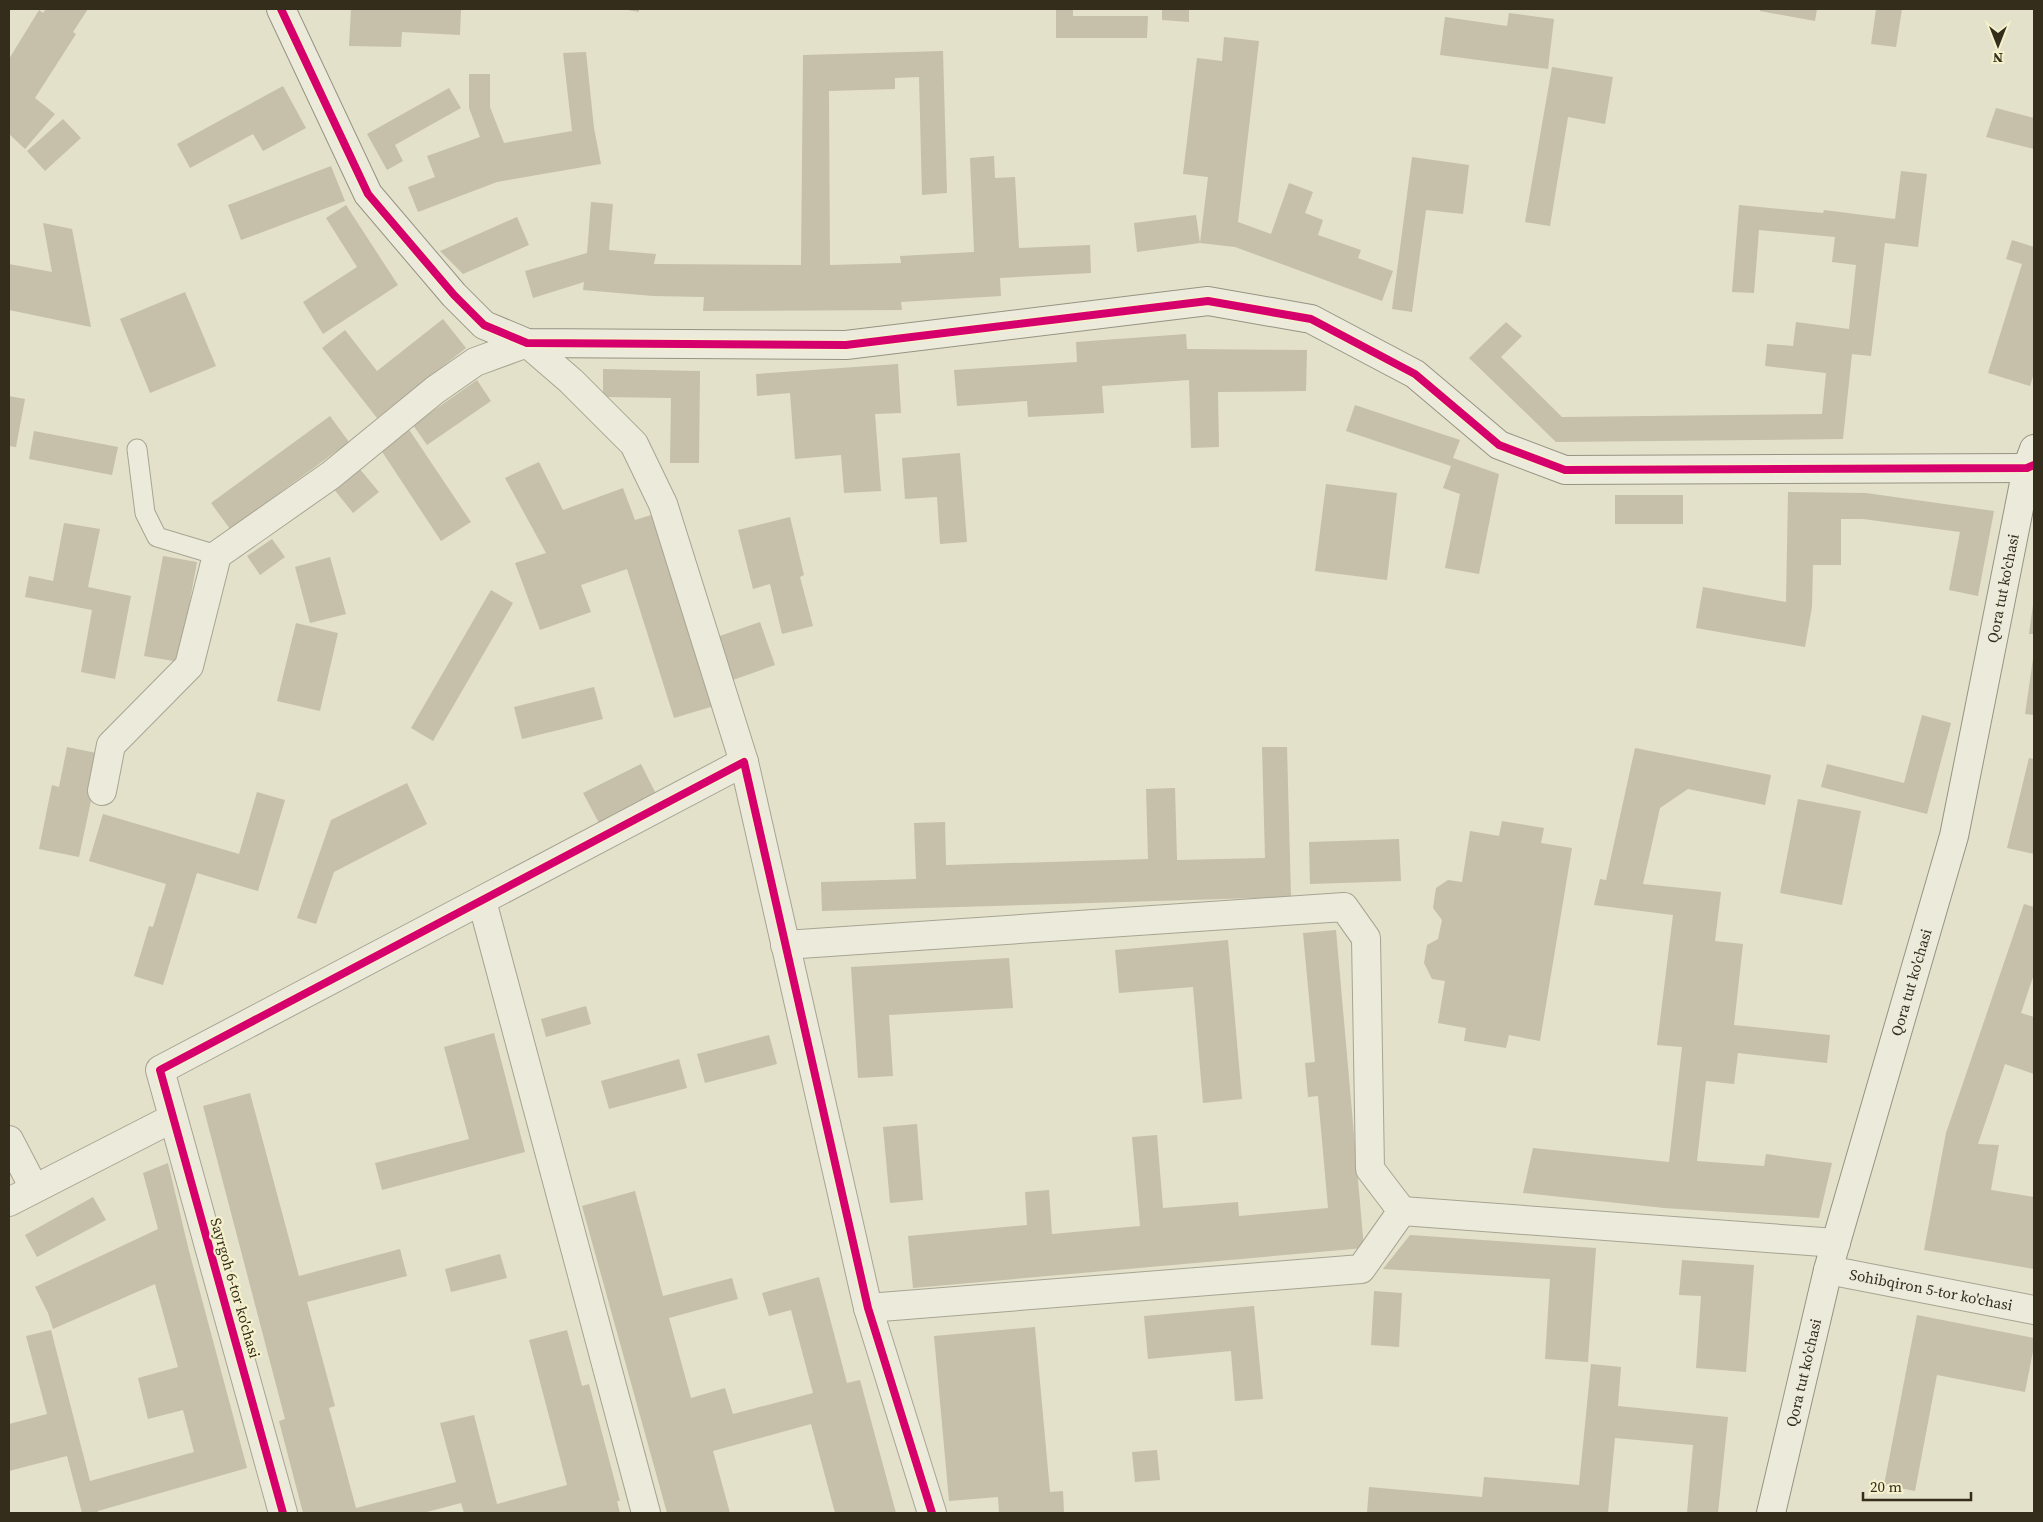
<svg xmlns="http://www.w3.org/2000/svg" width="2043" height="1522" viewBox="0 0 2043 1522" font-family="'Source Serif 4',serif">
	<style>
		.building { fill: #c6bfaa }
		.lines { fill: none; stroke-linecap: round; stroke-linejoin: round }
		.lane-casing { stroke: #a8a493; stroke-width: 21 }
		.street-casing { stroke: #a8a493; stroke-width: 30 }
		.secondary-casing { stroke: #979383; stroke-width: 30 }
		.lane { stroke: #ebeadb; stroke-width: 19 }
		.street { stroke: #ebeadb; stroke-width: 28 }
		.secondary { stroke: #ebeadb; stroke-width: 28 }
		.cycleway-casing { stroke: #f5f1cd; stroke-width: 11 }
		.cycleway { stroke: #d6006c; stroke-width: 8 }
		.labels { text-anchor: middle; stroke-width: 4.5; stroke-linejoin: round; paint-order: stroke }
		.street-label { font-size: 15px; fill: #352d1c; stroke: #f5f1cd }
	</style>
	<rect width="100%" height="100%" fill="#e3e1c9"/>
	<!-- building -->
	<path class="building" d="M46 9H88L73 32 76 34 35 98 55 114 25 149 9 134V59L39 10 43 13Z
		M351 9H461L460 35 402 32 401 47 349 46Z
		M622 9H639V12Z
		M1056 9H1073V16H1148L1147 38H1056Z
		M1162 9H1189V22L1162 20Z
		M1760 9H1817L1815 21 1760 11Z
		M1876 9H1902L1896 47 1871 44Z
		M1509 13 1554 19 1548 69 1440 55 1445 17 1507 26Z
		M1224 37 1259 41 1238 222 1271 234 1289 183 1313 192 1305 213 1323 220 1318 235 1361 250 1358 258 1393 271 1382 301 1235 247 1200 243 1208 177 1183 174 1197 58 1222 61Z
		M943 51 947 193 922 195 919 77 895 78V89L829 91 830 265 901 263 900 256 974 252 970 158 994 156 995 178 1015 177 1019 248 1090 245 1091 273 1000 278 1001 296 901 302 902 310 703 311 704 297 653 296 583 290 584 282 533 298 525 271 587 253 591 202 613 204 609 250 656 254 654 264 801 265 803 55Z
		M586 52 594 128 601 164 497 182 418 212 408 187 435 177 427 156 480 137 469 108V74H490V107L504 143 572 131 563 53Z
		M1552 67 1613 77 1605 124 1568 117 1550 226 1525 222Z
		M283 86 306 128 263 151 253 134 190 168 177 144Z
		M449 88 461 108 395 145 403 161 387 170 367 134Z
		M1996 108 2034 118V149L1986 137Z
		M63 119 81 138 45 171 27 151Z
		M1412 157 1469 165 1463 214 1426 210 1412 312 1392 309Z
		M331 166 345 201 241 240 228 205Z
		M1901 171 1927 174 1918 247 1885 243 1871 356 1852 354 1843 439 1556 442 1469 358 1506 322 1522 336 1501 357 1562 417 1822 414 1826 373 1765 366 1767 344 1793 346 1796 322 1849 329 1856 265 1832 262 1835 237 1759 230 1754 293 1732 292 1739 205 1823 213 1824 210 1895 219Z
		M346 205 398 285 323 334 303 302 357 267 326 218Z
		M1196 215 1200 243 1137 252 1134 223Z
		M517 217 529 245 463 274 440 251Z
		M43 223 72 229 91 327 9 310V264L52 272Z
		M2012 240 2034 247V373L2030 386 1988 373 2022 264 2006 259Z
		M185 292 216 366 150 393 120 319Z
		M443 319 466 348 377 418 322 348 345 330 377 371Z
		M1186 334 1187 349 1307 350 1306 391 1218 392 1219 447 1191 448 1189 380 1102 386 1104 413 1028 417 1027 401 957 406 954 370 1077 362 1076 342Z
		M898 364 901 413 875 414 881 491 844 493 841 455 795 459 790 393 757 396 756 374Z
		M603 369 700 371 699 463H670L671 398 603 397Z
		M477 380 491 401 427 445 413 425Z
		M9 396 25 399 16 447 9 446Z
		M1355 405 1460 440 1453 458 1499 474 1479 574 1445 568 1460 494 1443 488 1451 466 1346 431Z
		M330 416 349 442 230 529 211 503Z
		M408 428 471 522 441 541 379 447Z
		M34 431 118 447 112 475 29 459Z
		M960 453 967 542 940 544 937 497 905 499 902 458Z
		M539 462 563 510 623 488 635 520 651 515 674 578 714 706 674 718 627 569 581 585 591 612 540 630 515 563 546 553 505 478Z
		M359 468 379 492 353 513 333 488Z
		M1326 484 1397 493 1387 580 1315 571Z
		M1788 492 1866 493 1994 511 1978 596 1949 590 1960 532 1863 519H1841V565H1813L1812 607 1805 647 1696 628 1703 587 1786 602Z
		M1615 495H1683V524H1615Z
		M790 517 804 575 800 577 813 626 782 634 770 584 753 589 738 530Z
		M64 523 100 529 88 587 131 596 115 679 81 672 92 610 25 597 29 576 53 581Z
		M272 539 285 557 260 575 247 556Z
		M163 556 197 562 179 662 144 656Z
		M330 557 346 614 310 623 295 567Z
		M491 590 513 603 433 741 411 728Z
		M2033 605H2034V634H2029Z
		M760 622 775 665 730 681 714 638Z
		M296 623 338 633 320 711 277 701Z
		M2033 659H2034V715L2025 714Z
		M594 687 603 719 522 739 514 707Z
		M1922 715 1951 723 1927 814 1821 787 1827 764 1904 783Z
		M67 747 101 754 79 857 39 849 52 785 59 787Z
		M1262 747H1287L1291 897 822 911 821 882 916 879 914 823 945 822 946 865 1148 859 1146 789 1175 788 1177 860 1265 858Z
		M1635 748 1771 775 1765 805 1688 789 1660 808 1643 884 1721 892 1715 941 1743 944 1734 1025 1830 1035 1827 1063 1738 1053 1734 1084 1706 1081 1697 1161 1764 1166 1766 1154 1832 1163 1819 1218 1664 1208 1523 1193 1533 1148 1669 1162 1682 1047 1657 1045 1673 915 1594 905 1600 879 1606 880Z
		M2029 758 2034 759V854L2007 848Z
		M641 764 656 794 599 823 583 793Z
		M407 783 427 824 334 872 316 924 297 918 331 820Z
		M257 792 285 800 258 891 197 873 163 985 134 976 149 926 153 927 166 884 89 861 103 814 239 854Z
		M1798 799 1861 811 1842 905 1780 893Z
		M1502 821 1544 828 1541 843 1572 848 1540 1041 1509 1035 1506 1048 1464 1041 1466 1028 1438 1023 1445 981 1432 979 1424 963 1427 945 1438 939 1442 920 1433 908 1436 888 1448 880 1462 882 1470 831 1499 836Z
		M1399 839 1401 881 1310 884 1309 842Z
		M2024 904 2034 907V974L2021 1013 2034 1017V1074L2005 1064 1978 1144 1999 1145 1991 1190 2034 1197V1269L1924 1250 1946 1133Z
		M1336 930 1364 1248 913 1288 908 1236 1027 1225 1025 1192 1049 1190 1052 1234 1140 1226 1132 1137 1157 1135 1163 1208 1238 1202 1239 1216 1328 1208 1318 1096 1308 1097 1305 1063 1315 1062 1303 933Z
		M1228 940 1242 1099 1203 1103 1193 987 1119 993 1115 950Z
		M1009 958 1013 1008 889 1015 893 1076 858 1078 851 967Z
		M586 1006 591 1024 546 1037 541 1019Z
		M494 1033 525 1152 382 1190 375 1163 469 1139 444 1047Z
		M769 1035 777 1064 705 1083 697 1054Z
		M679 1059 687 1088 609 1109 601 1081Z
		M250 1093 299 1276 400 1249 407 1276 307 1302 335 1406 329 1408 356 1508 456 1482 440 1423 474 1415 497 1504 567 1485 529 1340 567 1330 582 1386 589 1384 620 1501H617L620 1513H464L461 1503 423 1513H303L279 1421 285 1419 203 1106Z
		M917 1124 923 1200 890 1203 883 1127Z
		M168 1163 189 1251 247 1468 98 1511V1513H82L67 1456 9 1471V1424L47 1414 26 1336 51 1330 90 1481 194 1452 183 1410 148 1419 138 1378 178 1367 155 1284 53 1329 48 1313 35 1287 158 1229 143 1173Z
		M635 1191 663 1296 732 1278 738 1299 669 1318 691 1398 725 1388 733 1414 813 1393 791 1310 769 1316 762 1293 819 1277 847 1383 860 1380 896 1513H835L811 1424 713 1451 730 1513H667L582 1206Z
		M93 1197 106 1220 37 1257 25 1235Z
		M1410 1235 1596 1248 1588 1362 1545 1359 1550 1279 1383 1269Z
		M500 1254 507 1278 451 1292 445 1269Z
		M1682 1260 1754 1265 1746 1372 1696 1368 1701 1296 1679 1295Z
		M1374 1291 1402 1293 1399 1347 1371 1345Z
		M1254 1306 1263 1399 1235 1401 1231 1351 1148 1359 1144 1316Z
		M1917 1315 2034 1338V1346L2025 1392 1937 1375 1915 1491 1884 1485Z
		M1035 1327 1050 1492 1063 1491 1064 1513H999L998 1497 949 1501 934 1336Z
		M1591 1364 1621 1367 1618 1406 1728 1417 1718 1513H1687L1693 1445 1615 1438 1608 1513H1367L1369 1487 1482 1497 1484 1477 1579 1485Z
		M1157 1450 1160 1480 1135 1482 1132 1452Z"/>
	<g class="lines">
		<!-- lane casing -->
		<g class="lane-casing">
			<path id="lane" d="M137 449 145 513 157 537 217 555"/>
		</g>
		<!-- street casing -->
		<g class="street-casing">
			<g id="street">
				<path d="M102 791 111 745 189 666 217 555 331 475 435 390 475 362 527 343 571 381 634 444 663 504 744 762"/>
				<path d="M482 901 646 1513"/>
				<path d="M785 945 1344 907 1366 938 1370 1169 1402 1211"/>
				<path d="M9 1140 34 1188"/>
				<path d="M9 1202 173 1118"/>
				<path id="s1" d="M1828 1270 2034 1310"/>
				<path d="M868 1308 1361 1269 1402 1211 1836 1243"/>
				<path d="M283 1513 160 1070 744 762 868 1308 932 1513"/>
			</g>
		</g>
		<!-- secondary casing -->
		<g class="secondary-casing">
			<g id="secondary">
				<path d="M281 9 368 194 454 295 484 325 527 343 846 345 1208 301 1311 319 1415 374 1499 445 1565 470 2027 468"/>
				<path id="s2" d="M1771 1513 1828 1270 1954 836 2027 468 2034 449"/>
			</g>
		</g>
		<!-- lane -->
		<use href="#lane" class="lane"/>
		<!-- street -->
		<use href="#street" class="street"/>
		<!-- secondary -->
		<use href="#secondary" class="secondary"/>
		<!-- cycleway casing -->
		<g class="cycleway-casing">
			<path id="cycleway" d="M281 9 368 194 454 295 484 325 527 343 846 345 1208 301 1311 319 1415 374 1499 445 1565 470 2027 468 2034 465
				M283 1513 160 1070 744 762 868 1308 932 1513"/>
		</g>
		<!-- cycleway -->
		<use href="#cycleway" class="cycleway"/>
	</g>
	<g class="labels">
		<!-- street labels -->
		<g class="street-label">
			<text dy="5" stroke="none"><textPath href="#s2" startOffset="954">Qora tut ko'chasi</textPath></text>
			<text dy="5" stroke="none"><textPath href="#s2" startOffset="549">Qora tut ko'chasi</textPath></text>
			<text transform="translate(235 1288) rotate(74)" y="5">Sayrgoh 6-tor ko'chasi</text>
			<text dy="5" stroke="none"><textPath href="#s1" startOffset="105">Sohibqiron 5-tor ko'chasi</textPath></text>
			<text dy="5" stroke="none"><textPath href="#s2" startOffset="144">Qora tut ko'chasi</textPath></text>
		</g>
	</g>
	<!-- border -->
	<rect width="2043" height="1522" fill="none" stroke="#352d1c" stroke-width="20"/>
	<!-- north arrow -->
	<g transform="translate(1998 45) rotate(180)" stroke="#f5f1cd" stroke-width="4" paint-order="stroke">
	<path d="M0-4L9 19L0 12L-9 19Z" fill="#352d1c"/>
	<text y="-8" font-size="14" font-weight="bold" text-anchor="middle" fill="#352d1c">N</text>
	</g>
	<!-- scale -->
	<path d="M1863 1492v8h108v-8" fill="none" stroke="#352d1c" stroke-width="2.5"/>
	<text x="1870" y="1492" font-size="15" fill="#352d1c" stroke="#f5f1cd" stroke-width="4" paint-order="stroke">20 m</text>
</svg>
